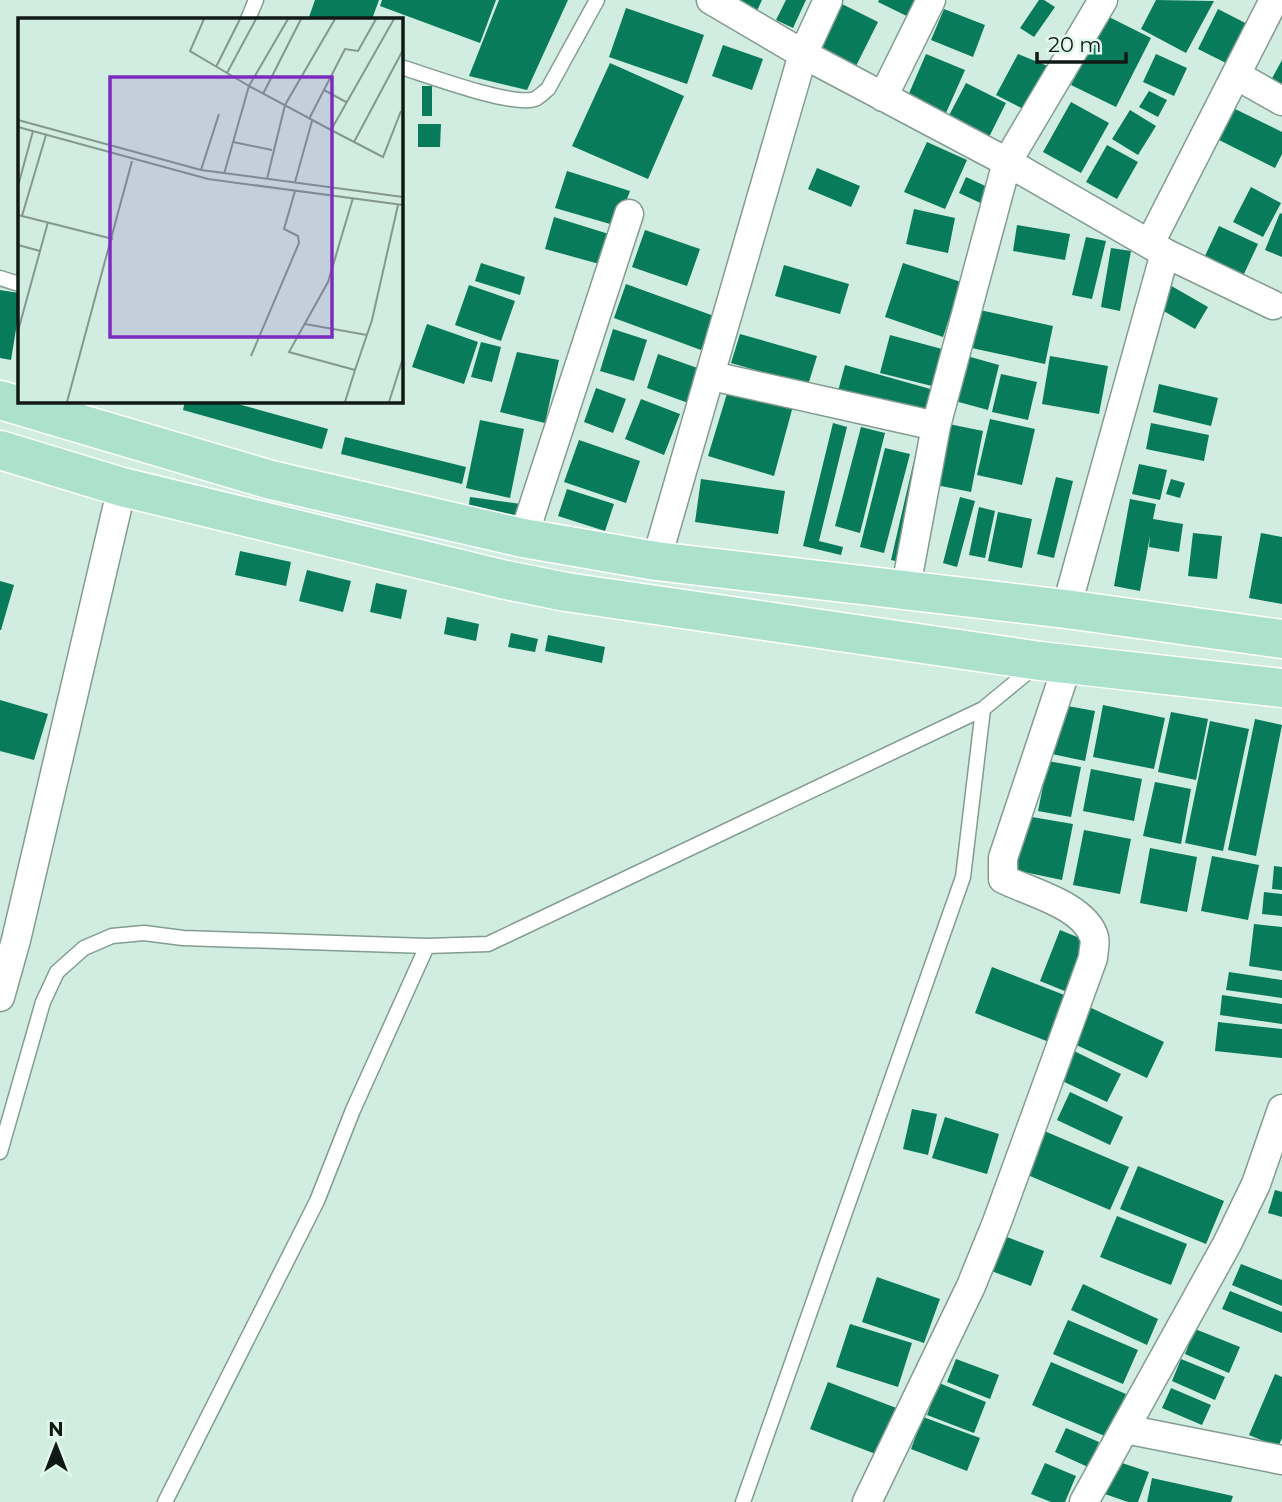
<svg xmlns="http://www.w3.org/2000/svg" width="1282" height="1502" viewBox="0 0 1282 1502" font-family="Montserrat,sans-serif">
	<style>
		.building { fill: #087b5a }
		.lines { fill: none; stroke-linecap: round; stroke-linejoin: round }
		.service-casing { stroke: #839c91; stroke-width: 17 }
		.minor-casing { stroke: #839c91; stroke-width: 31 }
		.primary-casing { stroke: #fff; stroke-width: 41 }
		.service { stroke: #fff; stroke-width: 14 }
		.minor { stroke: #fff; stroke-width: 28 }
		.primary { stroke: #ace2cd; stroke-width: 38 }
		.inset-road { fill: none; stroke: #84988f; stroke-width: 2 }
		.view { fill: #7b2cbf; fill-opacity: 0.15; stroke: #7b2cbf; stroke-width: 3.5 }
		.inset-edge { fill: none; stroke: #101915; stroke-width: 3.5 }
	</style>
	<rect width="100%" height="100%" fill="#d1ece0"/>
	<!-- building -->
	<path class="building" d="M315 0H379L372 19H314L309 17Z
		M382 0H496L480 43 380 6Z
		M499 0H568L527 90 469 76Z
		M724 0H762L755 15Z
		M786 0H806L793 28 776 20Z
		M834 0 878 22 854 70 809 48Z
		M879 0H927L917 21 878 2Z
		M1039 0H1044L1055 7 1034 37 1020 28Z
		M1156 0 1214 1 1186 53 1141 29Z
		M626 8 704 35 687 84 609 57Z
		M944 9 985 25 973 57 931 40Z
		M1218 9 1255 28 1236 68 1198 49Z
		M1107 16 1151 38 1116 107 1071 85Z
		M723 45 763 59 752 90 712 76Z
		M926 54 965 70 942 122 904 105Z
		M1018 54 1055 69 1031 113 996 95Z
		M1156 54 1187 68 1174 96 1143 82Z
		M1282 60V88L1270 82Z
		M610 63 684 96 648 179 572 146Z
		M966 83 1006 103 985 145 944 125Z
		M422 86H432V116H422Z
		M1149 91 1167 100 1158 117 1139 107Z
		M1071 102 1109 123 1081 173 1043 152Z
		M1233 108 1282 132V154L1275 168 1217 139Z
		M1130 110 1156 126 1138 155 1112 139Z
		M418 124H441L440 147H418Z
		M927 142 967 160 945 209 904 192Z
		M1107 145 1138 162 1117 199 1086 182Z
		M817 168 860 186 851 207 808 189Z
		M567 171 630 191 617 226 555 208Z
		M966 177 994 190 987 206 959 193Z
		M1251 187 1281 203 1263 237 1233 222Z
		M914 209 955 218 948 253 906 244Z
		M1280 213 1282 214V257L1265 250Z
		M554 217 612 235 603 265 545 249Z
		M1017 225 1070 234 1065 260 1013 251Z
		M1219 226 1258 244 1243 276 1204 258Z
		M645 230 700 249 687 286 632 267Z
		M1086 237 1106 241 1092 299 1072 295Z
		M1111 248 1131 251 1120 311 1101 307Z
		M481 263 525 277 520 295 475 281Z
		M903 263 961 282 943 337 885 317Z
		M784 265 849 284 840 314 775 296Z
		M626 284 714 316 701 350 614 318Z
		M1168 284 1208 307 1195 329 1155 306Z
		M469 285 515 301 501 341 455 325Z
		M0 290 19 293V311L11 360 0 358Z
		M975 309 1053 326 1045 364 967 347Z
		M427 324 478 342 464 384 412 367Z
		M613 329 647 340 634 381 600 371Z
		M740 334 817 356 808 385 731 363Z
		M890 335 942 349 932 386 880 373Z
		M481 342 501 347 492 382 471 377Z
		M517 352 559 360 545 423 500 412Z
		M658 354 703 370 691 404 647 388Z
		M967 356 999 365 988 410 955 401Z
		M1050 356 1108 366 1099 414 1042 404Z
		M845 365 941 392 934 417 838 391Z
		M1001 374 1037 382 1028 420 992 412Z
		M1159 384 1218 398 1211 426 1153 412Z
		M729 387 793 406 774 476 708 456Z
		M596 388 626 399 613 433 584 422Z
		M641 399 680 414 664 455 625 439Z
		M185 401H227L328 429 322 449 183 410Z
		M990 419 1035 429 1022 485 977 475Z
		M480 420 524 429 510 498 466 488Z
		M833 423 847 427 819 541 843 547 841 555 803 546Z
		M944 423 983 431 971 492 931 484Z
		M1151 423 1209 435 1204 461 1146 449Z
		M861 427 885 433 860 533 835 526Z
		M345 437 466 467 462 484 341 454Z
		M579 440 640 461 626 503 564 482Z
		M918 443 930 445 903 563 891 560Z
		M885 448 910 454 884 553 860 547Z
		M1139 464 1167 470 1160 500 1132 494Z
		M1056 477 1073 481 1054 558 1037 554Z
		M701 479 785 491 778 534 695 522Z
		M1171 479 1185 483 1180 498 1166 494Z
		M567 489 614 504 605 531 558 516Z
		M470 497 521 504 517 526 467 519Z
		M960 497 975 501 957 567 943 563Z
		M1130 499 1156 504 1153 519 1183 524 1179 552 1149 547 1150 536 1140 591 1114 586Z
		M979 507 995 511 985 558 969 555Z
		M998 512 1032 519 1022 568 988 561Z
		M1193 533 1222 536 1217 579 1188 576Z
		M1261 533 1282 537V604L1249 598Z
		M240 551 291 562 286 586 235 575Z
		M307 570 351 581 343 612 299 601Z
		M0 581 14 585 1 630H0Z
		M376 583 407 590 401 619 370 612Z
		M447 617 479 624 476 641 444 634Z
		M511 633 538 639 535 652 508 647Z
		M548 635 605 647 602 663 545 651Z
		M0 700 48 714 34 760 0 751Z
		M1062 705 1095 711 1085 761 1052 754Z
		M1103 705 1165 718 1154 769 1093 757Z
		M1171 712 1208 719 1196 780 1158 772Z
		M1255 719 1282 725 1256 856 1228 850Z
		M1210 721 1249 729 1223 851 1185 843Z
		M1048 761 1081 767 1071 817 1038 811Z
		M1091 769 1142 779 1134 821 1083 811Z
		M1155 782 1191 789 1181 844 1143 836Z
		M1026 816 1073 824 1062 880 1015 870Z
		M1084 830 1131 839 1120 894 1073 885Z
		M1150 848 1197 857 1187 912 1140 903Z
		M1212 856 1259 865 1248 920 1201 911Z
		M1274 866 1282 867V890L1272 889Z
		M1264 892 1282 894V916L1262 914Z
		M1254 924 1282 927V971L1249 966Z
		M1060 930 1087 941 1067 992 1040 981Z
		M992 967 1067 996 1049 1042 975 1013Z
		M1229 972 1282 980V998L1226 990Z
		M1222 995 1282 1004V1024L1220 1015Z
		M1087 1006 1164 1042 1147 1078 1070 1042Z
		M1218 1022 1282 1029V1058L1215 1051Z
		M1072 1050 1121 1074 1107 1102 1058 1079Z
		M1070 1092 1123 1117 1110 1145 1057 1120Z
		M912 1109 937 1114 928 1155 903 1149Z
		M945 1117 999 1134 987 1174 932 1158Z
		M1042 1130 1129 1167 1110 1210 1023 1173Z
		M1138 1166 1224 1201 1206 1244 1120 1209Z
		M1275 1190 1282 1192V1217L1268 1213Z
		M1117 1216 1187 1244 1171 1285 1100 1257Z
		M999 1234 1044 1251 1031 1286 986 1269Z
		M1241 1264 1282 1280V1306L1232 1285Z
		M877 1277 940 1299 924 1343 862 1322Z
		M1083 1284 1158 1319 1147 1345 1071 1310Z
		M1230 1291 1282 1312V1333L1222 1309Z
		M1068 1320 1138 1350 1123 1384 1053 1354Z
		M850 1324 912 1343 898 1387 836 1367Z
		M1195 1329 1240 1347 1229 1373 1185 1354Z
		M956 1359 999 1375 990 1399 947 1382Z
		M1181 1359 1225 1377 1215 1400 1172 1381Z
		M1051 1362 1126 1394 1107 1437 1032 1405Z
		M1275 1374 1282 1377V1438L1278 1447 1249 1435Z
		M828 1382 899 1409 881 1456 810 1429Z
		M939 1383 986 1402 974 1433 927 1415Z
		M1171 1388 1211 1405 1202 1425 1162 1408Z
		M923 1417 980 1438 967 1471 911 1449Z
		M1066 1428 1099 1442 1088 1467 1055 1452Z
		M1113 1460 1149 1472 1138 1502H1128L1102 1493Z
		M1045 1463 1076 1476 1065 1502H1051L1031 1494Z
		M1152 1478 1233 1496 1231 1502H1147Z"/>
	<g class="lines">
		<!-- service casing -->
		<g class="service-casing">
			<path id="service" d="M248 19 256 0
				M401 67C427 75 512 107 535 99 539 97 544 92 548 89L597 0
				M0 278 19 284
				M0 1152 43 1002 57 972 84 948 112 936 144 933 183 938 427 946
				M165 1502 317 1201 353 1110 427 946 488 944 983 709
				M743 1502 963 877 983 709 1034 667"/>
		</g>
		<!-- minor casing -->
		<g class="minor-casing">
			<path id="minor" d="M711 0 803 54 828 0
				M1236 75 1282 101
				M883 97 931 0
				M1150 243 1274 0
				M712 376 936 426
				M523 538 629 214
				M656 561 803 54 1007 162 1165 253 1273 305
				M905 592 936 426 1007 162 1103 0
				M1066 609 1165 253
				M0 997 16 940 122 487
				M1125 1429 1282 1460
				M867 1502 971 1286 997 1222 1093 958C1093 952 1096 943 1094 937 1084 905 1029 892 1003 879V858L1068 663
				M1084 1502 1227 1244 1256 1184 1282 1109"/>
		</g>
		<!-- primary casing -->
		<g class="primary-casing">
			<path id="primary" d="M0 400 271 480 523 538 656 561 1066 609 1282 639
				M0 450 122 487 506 580 566 592 1040 661 1282 688"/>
		</g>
		<!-- service -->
		<use href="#service" class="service"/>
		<!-- minor -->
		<use href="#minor" class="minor"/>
		<!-- primary -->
		<use href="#primary" class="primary"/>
	</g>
	<!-- overview -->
	<g transform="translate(18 18)">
		<rect width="385" height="385" fill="#d1ece0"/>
		<path class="inset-road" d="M186 1 172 33 231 68 270 1M376 1 313 112 365 139 383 93M198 49 222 1M209 55 238 1M306 72 328 84M245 76 283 1M291 101 327 31 340 33 358 1M0 102 183 152 385 179M0 109 190 161 385 187M215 124 254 132M336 124 385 32M183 152 201 96M206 156 231 68 313 112M249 161 267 87 317 1M277 164 294 103M0 168 15 113M335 180 310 264 271 334 337 352 354 302 380 187M0 197 95 221M4 198 28 117M0 227 22 233M287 306 349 317M0 313 30 204M233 338 281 225 280 218 266 211 277 173M49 384 114 143M327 384 337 352M371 384 385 340"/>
		<path class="view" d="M92 59H314V319H92Z"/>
		<rect width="385" height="385" class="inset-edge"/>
	</g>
	<!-- north arrow -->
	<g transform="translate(56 1446)" stroke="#dff9ed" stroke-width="5" paint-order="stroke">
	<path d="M0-5L12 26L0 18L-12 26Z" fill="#101915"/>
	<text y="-10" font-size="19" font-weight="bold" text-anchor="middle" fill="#101915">N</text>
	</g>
	<!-- scale -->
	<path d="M1037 52v10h89v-10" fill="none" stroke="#101915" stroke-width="3.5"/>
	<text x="1048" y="52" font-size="21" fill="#101915" stroke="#dff9ed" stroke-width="5" paint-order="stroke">20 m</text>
</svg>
